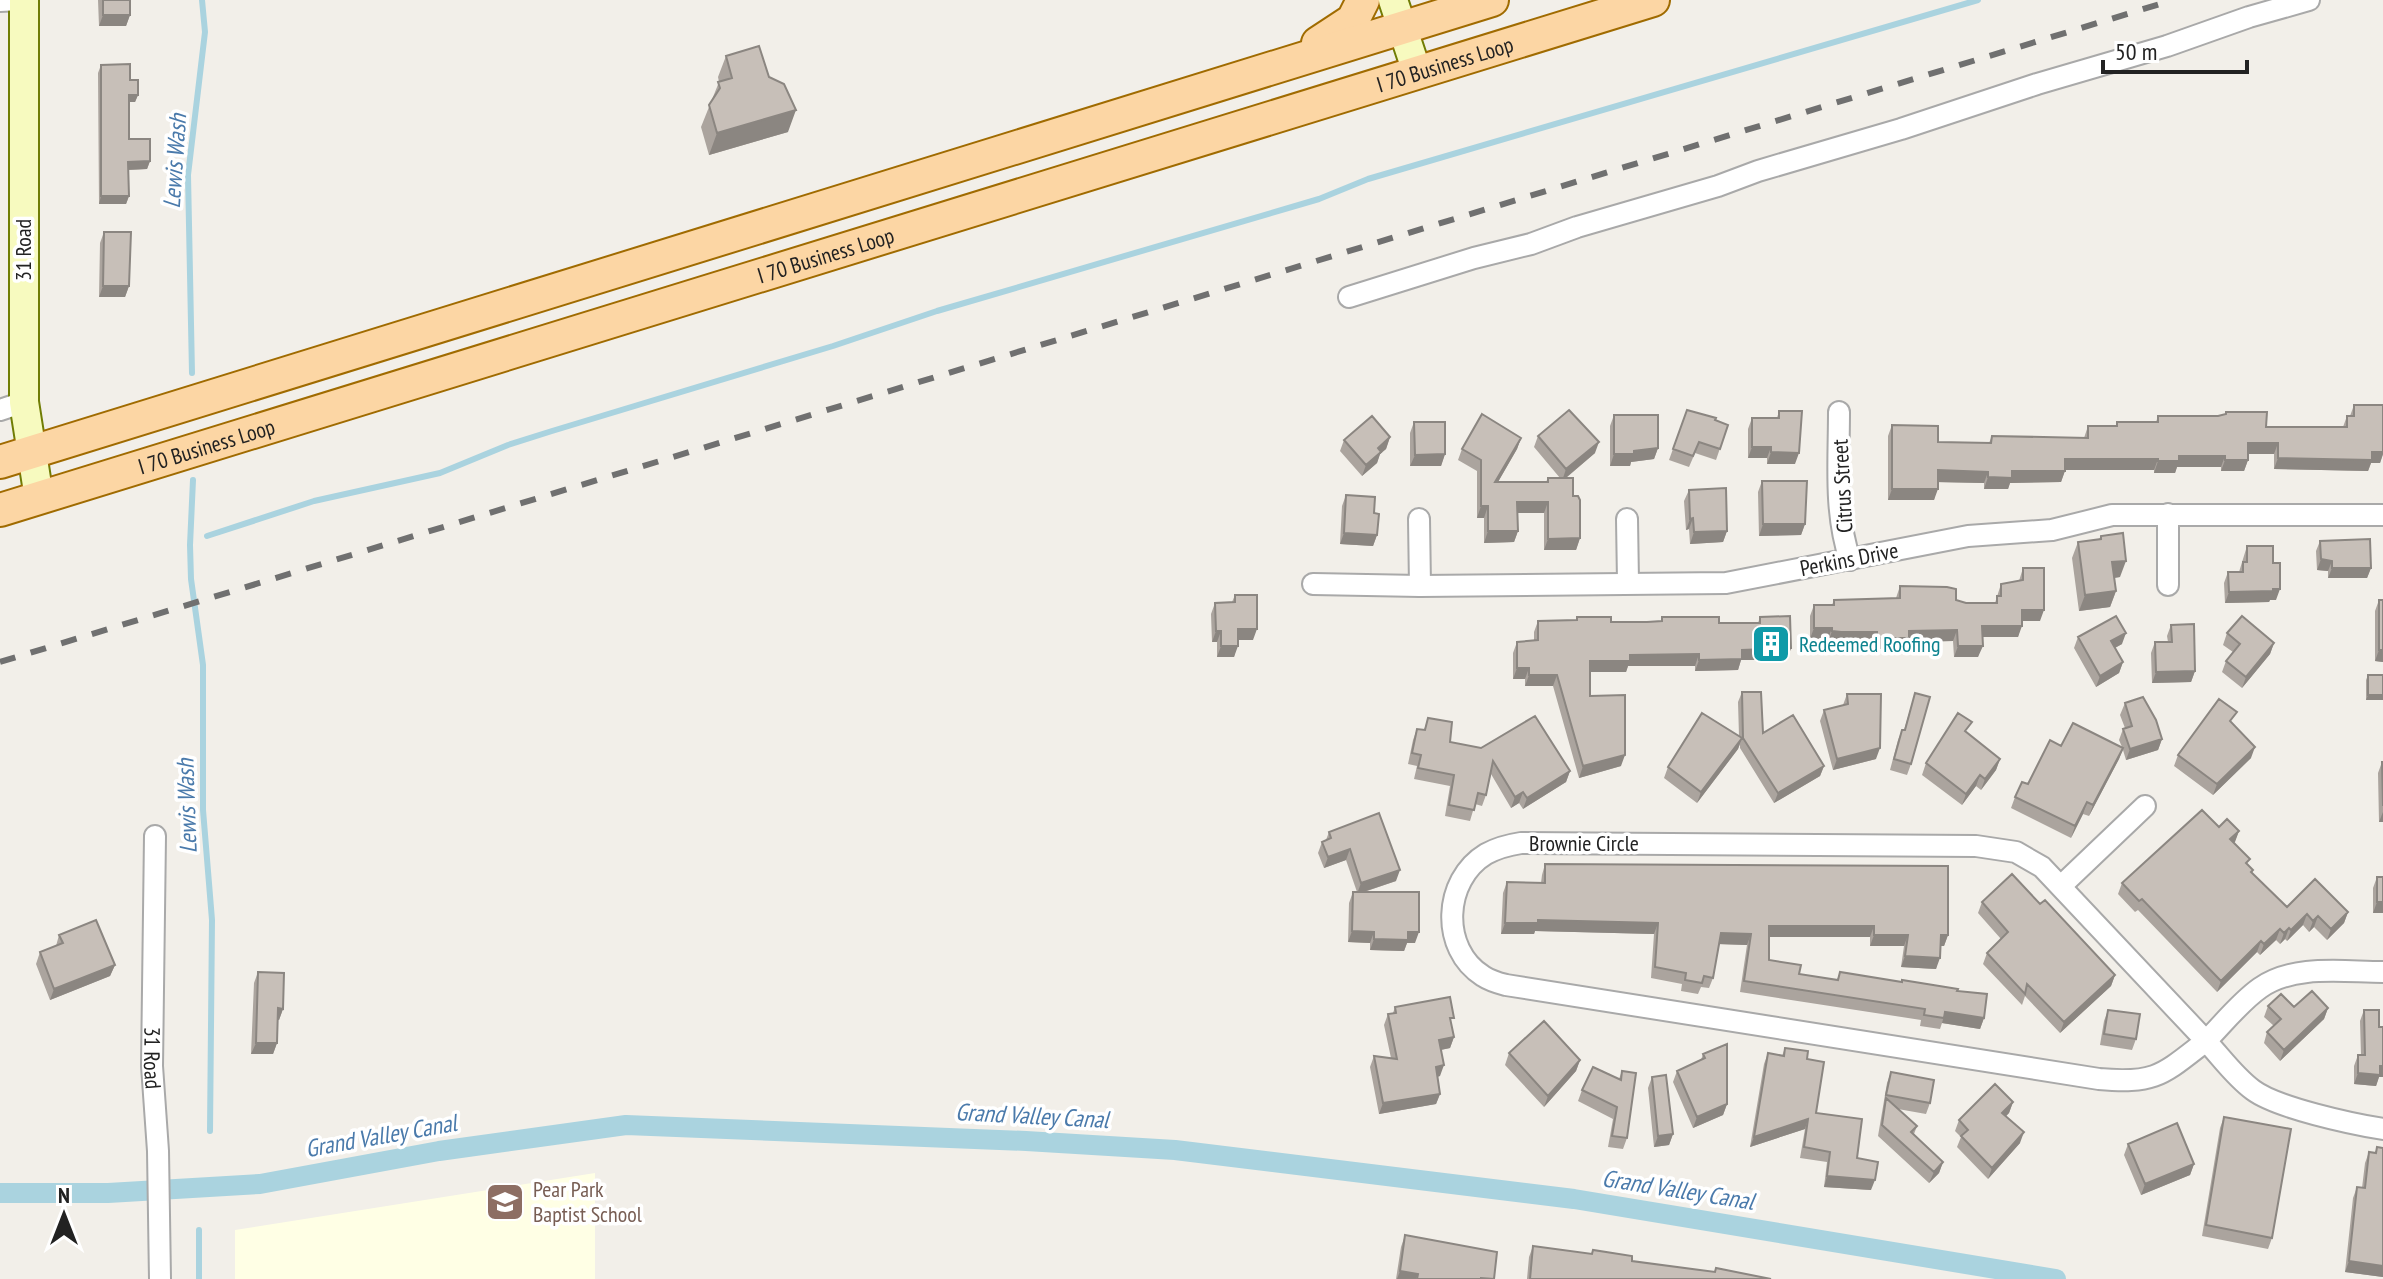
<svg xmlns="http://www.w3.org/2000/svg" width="2383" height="1279" viewBox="0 0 2383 1279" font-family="'PT Sans Narrow',sans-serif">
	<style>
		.education { fill: #ffffe5 }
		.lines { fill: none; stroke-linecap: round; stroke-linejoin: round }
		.stream { stroke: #aad3df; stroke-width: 6 }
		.canal { stroke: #aad3df; stroke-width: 20 }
		.street-casing { stroke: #a9a9a9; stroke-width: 24 }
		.secondary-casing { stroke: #707d05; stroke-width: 32 }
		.primary-casing { stroke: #a06b00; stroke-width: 36 }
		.street { stroke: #fff; stroke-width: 20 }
		.secondary { stroke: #f7fabf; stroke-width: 28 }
		.primary { stroke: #fcd6a4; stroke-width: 32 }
		.rail { stroke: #707070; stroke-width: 6; stroke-dasharray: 16 16; stroke-linecap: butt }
		.wall { fill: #aba49e }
		.shaded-wall { fill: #8b8681 }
		.building { fill: #c7bfb8; stroke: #8b8681; stroke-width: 2 }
		.labels { text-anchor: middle; stroke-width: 7; stroke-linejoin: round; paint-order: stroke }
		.street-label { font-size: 22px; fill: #222; stroke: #fff }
		.culture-label { font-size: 22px; fill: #0d838f; stroke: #fff; text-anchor: start }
		.education-label { font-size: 22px; fill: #785e54; stroke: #fff; text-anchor: start }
		.water-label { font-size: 24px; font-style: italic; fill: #4a7aab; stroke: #fff }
	</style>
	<rect width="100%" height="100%" fill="#f2efe9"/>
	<!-- education -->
	<path class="education" d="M595 1173V1279H235V1230Z"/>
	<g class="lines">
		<!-- stream -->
		<path class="stream" d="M192 373 188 175 205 32 202 0
			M193 480 190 545 191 579 203 665V810L212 920 210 1131
			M207 536 314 501 440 473 508 445 552 431 833 346 937 311 1319 199 1368 179 1978 0
			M199 1230V1279"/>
		<!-- canal -->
		<path class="canal" d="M0 1193H108L260 1184 439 1151 626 1125 1026 1141 1175 1150 1574 1199 2056 1279"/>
		<!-- street casing -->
		<g class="street-casing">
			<g id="street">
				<path d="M0 1 20 0"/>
				<path d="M1349 297 1474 258 1531 244 1577 227 1718 186 1758 171 1901 129 2037 84 2167 46 2249 17 2309 0"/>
				<path d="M0 410 24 402"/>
				<path d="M1839 412C1839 462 1834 512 1850 560"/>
				<path d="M2168 514V585"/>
				<path d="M1419 519 1420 586"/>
				<path d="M1627 519 1628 582"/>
				<path d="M1313 584 1420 586 1726 583 1968 536 2052 530 2112 515H2383"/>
				<path id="s1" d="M155 836 152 1066 158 1151 160 1279"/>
				<path d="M1521 843 1976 846 2016 852 2042 867 2206 1041C2162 1075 2156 1084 2099 1079L1506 985C1498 983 1489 980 1483 976 1440 949 1443 880 1486 854 1497 848 1508 845 1521 843Z"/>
				<path d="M2061 886 2145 806"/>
				<path d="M2383 972C2343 972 2294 964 2260 988 2240 1002 2223 1024 2206 1041 2221 1057 2235 1077 2253 1090 2277 1108 2352 1124 2383 1129"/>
			</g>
		</g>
		<!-- secondary casing -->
		<g class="secondary-casing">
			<path id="secondary" d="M24 0V402L39 498
				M1393 0 1417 72"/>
		</g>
		<!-- primary casing -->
		<g class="primary-casing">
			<g id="primary">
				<path d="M1318 43 1353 20 1363 0"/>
				<path d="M0 462 1492 0"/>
				<path id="s2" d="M0 510 1653 0"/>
			</g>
		</g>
		<!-- street -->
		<use href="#street" class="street"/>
		<!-- secondary -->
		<use href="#secondary" class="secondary"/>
		<!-- primary -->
		<use href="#primary" class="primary"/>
		<!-- rail -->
		<path class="rail" d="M0 662 2173 0"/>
	</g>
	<!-- wall -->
	<path class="wall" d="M98 0H130V15L126 26H99Z
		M726 56 769 77 788 132 709 155 701 127 719 82 718 77Z
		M101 65 130 80 138 95 135 102H129V139L150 161 147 169 128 170 129 196 126 204H99L98 73Z
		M104 232 129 286 125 297H99L100 243Z
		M2354 405H2383V454L2380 463H2371L2368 471 2274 469V454H2248V460L2244 471H2221V467H2177L2175 473H2154V470H2065L2061 482 2010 483 2008 489H1984V483L1938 482 1934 500H1888V436L1892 425 1938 442 1989 443 1992 436 2084 438 2088 426H2116L2117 422H2156L2158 416H2218L2225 415 2226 412 2266 427H2343L2347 416H2350Z
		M1687 410 1728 425 1716 460 1695 453 1689 467 1669 460Z
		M1779 411 1795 464H1767V458H1748V429L1752 418H1777Z
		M1614 415 1658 448 1654 459 1631 462 1630 466H1610V426Z
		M1414 422 1445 454 1441 466H1410V433Z
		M1538 436 1595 453 1566 478 1573 496 1580 538 1576 550H1544V513H1518V531L1514 542 1484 543V518H1477V471L1458 460 1462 449 1521 438 1517 449 1498 482H1546L1548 478H1560L1534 447Z
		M1390 437 1386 449 1380 454 1377 463 1362 476 1340 451 1344 440Z
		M1762 481 1805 524 1801 535 1759 536 1758 492Z
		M1689 490 1727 531 1723 542 1690 544 1689 529 1686 530 1684 501Z
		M1346 495 1374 513 1377 535 1373 546 1340 544 1342 506Z
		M2101 536 2120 577 2114 578 2116 591 2110 607 2079 611 2072 558 2078 542 2099 539Z
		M2320 541 2371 568 2367 578H2328V571L2317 570 2316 551Z
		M2247 546 2273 563 2276 600H2270L2269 602 2225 603 2224 583 2228 572H2239Z
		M2023 568 2040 621H2022L2018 637H1982L1978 657H1954L1953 641 1908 642 1905 649H1873V643H1837L1828 642V639H1810V616L1814 605H1832L1834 600 1896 598 1900 586 1966 603H1995L2001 584 2019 581Z
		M1235 595 1253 640H1238L1234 657H1217V642H1212L1211 614 1215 603 1232 602Z
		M2379 600H2383V662L2375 661V611Z
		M1577 617 1611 622H1647L1661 621 1662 617 1719 623H1758L1760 617 1791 648 1787 660H1741L1738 670 1695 671V666H1628L1626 672H1590V696L1621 766 1579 778 1553 686H1525V679H1513V653L1517 642 1534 640V632L1538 621 1576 620Z
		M2171 625 2195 671 2191 682 2152 683 2151 653 2155 642H2168L2167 636Z
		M2227 633 2274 643 2270 654 2242 688 2222 672 2226 661 2233 652 2223 645Z
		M2078 637 2122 644 2115 648 2123 662 2119 673 2096 687 2074 648Z
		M2368 675 2383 700H2366V680Z
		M1742 692 1763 733 1824 766 1820 776 1774 803 1740 748V744L1738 749 1697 803 1664 778 1668 767 1739 736 1738 702Z
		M1915 693 1911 764 1907 775 1890 770 1898 740 1902 730H1904Z
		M1847 694 1876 759 1833 770 1820 721 1824 710 1843 705Z
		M2125 703 2162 739 2158 750 2126 760 2123 750 2119 759 2089 816 2083 814 2071 838 2011 808 2015 797 2061 746 2122 747 2119 740 2123 729 2125 728 2120 715Z
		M1428 718 1450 742 1570 771 1566 782 1523 809 1519 803 1511 808 1491 774 1486 795 1482 806 1475 804 1470 821 1445 816 1450 786 1414 779 1417 766 1408 764 1413 740 1417 729 1424 730Z
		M1968 734 2000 759 1996 770 1981 790 1976 786 1962 805 1922 775 1926 763Z
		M2178 755 2251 758 2213 795 2174 766Z
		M2382 762H2383V822H2379L2378 773Z
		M2219 827 2239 831 2234 843 2248 865 2253 870 2252 873 2287 907 2348 912 2344 923 2327 940 2314 927 2309 932 2303 925 2287 941 2285 939 2280 944 2276 940 2260 955 2257 952 2217 992 2138 910 2135 912 2118 894 2122 883Z
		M1329 832 1396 881 1364 892 1415 943H1407L1404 951 1370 950V943L1348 942 1349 903 1353 892H1357L1346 860 1324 868 1318 853 1322 842 1326 840Z
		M1545 864 1948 935 1944 946H1941L1936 969 1901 967 1904 946H1870V937H1769V960L1799 974 1837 980 1840 972 1957 991 1984 1018 1980 1029 1942 1023 1940 1029 1920 1026 1921 1020 1740 992 1747 945 1719 944 1713 978 1709 988 1701 987 1698 994 1681 991 1682 984 1651 978 1654 934 1535 931 1534 934H1501L1503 893 1507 882 1541 883 1542 875Z
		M2377 877H2383V913H2373V888Z
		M1982 902 2040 904 2115 975 2111 986 2060 1033 2025 996 2022 1005 1983 964 1987 953 2001 939 1978 913Z
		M59 935 115 965 110 976 50 1000 36 964 40 952 56 946Z
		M258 972 283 1009 279 1020H278L277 1043 273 1054H251L254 983Z
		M2268 1006 2294 1007 2328 1008 2324 1019 2280 1061 2264 1043 2267 1032 2274 1026 2264 1017Z
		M1395 1007 1451 1025 1454 1037 1450 1048 1441 1050 1440 1076 1437 1077 1440 1094 1436 1104 1379 1114 1370 1067 1374 1056 1391 1058 1384 1025 1388 1014 1393 1013Z
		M2108 1010 2136 1039 2132 1050 2100 1045 2104 1021Z
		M2364 1010 2379 1027H2383V1077H2379L2376 1086 2354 1084V1066L2358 1055H2361L2360 1021Z
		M1785 1048 1807 1059 1816 1113 1857 1158 1871 1190 1824 1187 1827 1162 1800 1158 1805 1129 1750 1147 1764 1064 1768 1053 1782 1056Z
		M1509 1053 1580 1060 1576 1071 1544 1107 1505 1065Z
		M1703 1054 1727 1104 1723 1115 1693 1128 1673 1082 1677 1071 1701 1060Z
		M1622 1071 1627 1138 1623 1149 1608 1147 1613 1119 1578 1101 1582 1090 1619 1079Z
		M1891 1072 1930 1103 1926 1114 1898 1109 1917 1126 1914 1134 1943 1162 1939 1173 1929 1183 1878 1136 1887 1083Z
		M1652 1077 1673 1134 1669 1145 1654 1147 1648 1088Z
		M2013 1102 2009 1113 2006 1116 2020 1143 1988 1179 1957 1147 1961 1137 1955 1131 1959 1120Z
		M2224 1117 2272 1238 2268 1249 2202 1236 2220 1128Z
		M2128 1144 2194 1164 2190 1175 2141 1195 2124 1155Z
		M2377 1147 2383 1148V1277L2345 1272 2353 1198 2357 1187 2362 1188 2365 1163 2369 1152 2375 1153Z
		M1405 1235 1494 1279H1396L1401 1247Z
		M1533 1246 1592 1254 1593 1250 1632 1261 1715 1272 1716 1268 1771 1279H1527L1529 1257Z"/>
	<!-- shaded-wall -->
	<path class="shaded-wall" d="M103 15H130L126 26H99Z
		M129 95H138L135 102H126Z
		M796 110 788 132 709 155 717 133Z
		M150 161 147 169 125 170 128 162Z
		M101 196H129L126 204H99Z
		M103 286H129L125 297H99Z
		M1390 437 1386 449 1380 454 1377 463 1362 476 1366 465 1378 448Z
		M1521 438 1517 449 1491 494 1495 482Z
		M1599 442 1595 453 1562 481 1566 469Z
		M2248 443H2278L2274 454H2244Z
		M1752 447H1771L1767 458H1748Z
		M1658 448 1654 459 1631 462 1630 466H1610L1614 454Z
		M1771 452 1799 453 1795 464H1767Z
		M2372 452H2383V454L2380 463H2371L2368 471 2274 469 2278 458Z
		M1445 454 1441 466H1410L1415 455Z
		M2179 456H2225L2221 467H2177L2175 473H2154L2158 461Z
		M2065 459H2158L2154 470H2061Z
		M2225 460H2248L2244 471H2221Z
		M1938 470 1988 472 1984 483 1934 482Z
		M2012 471H2065L2061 482 2010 483 2008 489H1984L1988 477Z
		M1892 489H1938L1934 500H1888Z
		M1517 502H1548L1544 513H1513Z
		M1481 506H1488L1484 518H1477Z
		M1693 518 1689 529 1686 530 1690 519Z
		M1763 524H1805L1801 535 1759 536Z
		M1488 531H1518L1514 542 1484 543Z
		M1727 531 1723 542 1690 544 1694 532Z
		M1344 533 1377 535 1373 546 1340 544Z
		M1580 538 1576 550H1544L1548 539Z
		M2321 559 2332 561 2328 571 2317 570Z
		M2126 561 2120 577 2106 579 2112 562Z
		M2332 568H2371L2367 578H2328Z
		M2280 589 2276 600H2270L2269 602 2225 603 2229 592Z
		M2116 591 2110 607 2079 611 2085 595Z
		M2022 610H2044L2040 621H2018Z
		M1982 626H2022L2018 637H1978Z
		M1814 628H1832L1828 639H1810Z
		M1238 629H1257L1253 640H1234Z
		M1957 630 1953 641 1908 642 1905 649H1873L1877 638 1909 631Z
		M1216 631H1221L1217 642H1212Z
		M1832 631 1877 632 1873 643H1837L1828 642Z
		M2126 633 2122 644 2107 652 2111 641Z
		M2274 643 2270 654 2242 688 2246 677Z
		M1221 646H1238L1234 657H1217Z
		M1958 646H1983L1978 657H1954Z
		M1791 648 1787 660H1741L1738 670 1695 671 1699 660 1742 650Z
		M2379 650H2383V662L2375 661Z
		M1699 654 1695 666H1628L1626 672H1586L1590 661 1630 655Z
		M2123 662 2119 673 2096 687 2100 676Z
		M1517 668H1529L1525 679H1513Z
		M2195 671 2191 682 2152 683 2156 672Z
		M1529 675H1557L1553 686H1525Z
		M2368 695H2383V700H2366Z
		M1742 738 1738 749 1697 803 1701 792Z
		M2162 739 2158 750 2126 760 2130 749Z
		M2255 747 2251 758 2213 795 2217 784Z
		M1880 748 1876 759 1833 770 1837 759Z
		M2123 748 2119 759 2089 816 2093 805Z
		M1625 755 1621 766 1579 778 1583 766Z
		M2000 759 1996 770 1981 790 1985 779Z
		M1824 766 1820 776 1774 803 1778 793Z
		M1570 771 1566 782 1523 809 1527 798Z
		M1980 775 1976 786 1962 805 1966 794Z
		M1523 792 1519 803 1511 808 1515 797Z
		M2087 802 2083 814 2071 838 2075 826Z
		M2383 812V822H2379Z
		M2239 831 2235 842 2226 850 2230 839Z
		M1350 849 1346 860 1324 868 1328 857Z
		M1400 870 1396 881 1357 894 1361 883Z
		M2377 902H2383V913H2373Z
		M2348 912 2344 923 2327 940 2331 929Z
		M2307 914 2303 925 2287 941 2291 930Z
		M2318 916 2314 927 2309 932 2313 921Z
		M1538 920 1658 923 1654 934 1535 931 1534 934H1501L1505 923Z
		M1769 926H1874L1870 937H1765Z
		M2289 928 2285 939 2280 944 2284 933Z
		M2280 929 2276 940 2260 955 2264 944Z
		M1352 931 1374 932 1370 943 1348 942Z
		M1408 932H1419L1415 943H1407L1404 951 1370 950 1374 939Z
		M1721 933 1751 934 1747 945 1717 944Z
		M1874 935H1908L1904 946H1870Z
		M1941 935H1948L1944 946H1937Z
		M2261 941 2257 952 2217 992 2221 981Z
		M1905 956 1940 958 1936 969 1901 967Z
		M115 965 110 976 50 1000 54 989Z
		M2115 975 2111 986 2060 1033 2064 1022Z
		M278 1008 283 1009 279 1020 274 1019Z
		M2328 1008 2324 1019 2280 1061 2284 1050Z
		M1945 1012 1984 1018 1980 1029 1942 1023Z
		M1454 1037 1450 1048 1435 1051 1439 1040Z
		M256 1043H277L273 1054H251Z
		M1580 1060 1576 1071 1544 1107 1548 1096Z
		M1444 1065 1440 1076 1432 1078 1436 1067Z
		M2380 1066H2383V1077H2379L2376 1086 2354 1084 2358 1073Z
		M1440 1094 1436 1104 1379 1114 1383 1103Z
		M2013 1102 2009 1113 1998 1124 2002 1113Z
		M1727 1104 1723 1115 1693 1128 1697 1117Z
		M1808 1119 1805 1129 1750 1147 1754 1137Z
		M2024 1132 2020 1143 1988 1179 1992 1168Z
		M1673 1134 1669 1145 1654 1147 1658 1136Z
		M1943 1162 1939 1173 1929 1183 1934 1172Z
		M2194 1164 2190 1175 2141 1195 2145 1184Z
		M1827 1176 1875 1180 1871 1190 1824 1187Z
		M2349 1261 2383 1266V1277L2345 1272Z
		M1400 1271 1418 1274 1416 1279H1397Z"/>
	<!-- building -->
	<path class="building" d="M103 0H130V15H103Z
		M759 46 769 77 784 84 796 110 717 133 709 105 720 88 718 82 732 78 726 56Z
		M130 64V80H138V95H129V139H150V161L128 162 129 196H101V65Z
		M104 232H131L129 286H103Z
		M2354 405H2383V452H2372V460L2278 458V443H2248V460H2225V456H2179V461H2158V459H2065V471H2012V478L1988 477V472L1938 470V489H1892V425L1938 426V442L1991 443 1992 436 2088 438V426H2117V422H2158V416H2218L2226 414V412H2267L2266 427H2347V416H2354Z
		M1569 410 1599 442 1566 469 1538 436Z
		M1687 410 1716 418 1715 420 1728 425 1720 449 1699 442 1693 456 1673 449Z
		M1779 411H1802L1799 453 1771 452V447H1752V418H1779Z
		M1482 414 1521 438 1495 482H1548V478H1573V496H1578L1580 500V538L1548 539V502H1517L1518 531H1488V506H1481V460L1462 449Z
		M1614 415H1658V448L1634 451V454H1614Z
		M1372 416 1390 437 1378 448 1381 452 1366 465 1344 440Z
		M1414 422H1445V454L1415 455Z
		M1762 481H1807L1805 524H1763Z
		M1726 488 1727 531 1694 532 1693 518 1690 519 1689 490Z
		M1346 495 1375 497 1374 513 1379 514 1377 535 1344 533Z
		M2123 533 2126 561 2112 562 2116 591 2085 595 2078 542 2101 539V536Z
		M2370 539 2371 568H2332V561L2321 559 2320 541Z
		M2247 546H2273V563H2280V589H2273V591L2229 592 2228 572H2243V562H2247Z
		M2023 568H2044V610H2022V626H1982L1983 646H1958L1957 630 1909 631V638H1877V632H1841L1832 631V628H1814V605H1834V600L1900 598V586L1947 587 1956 589V600L1966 603H1997V596H2001V584L2023 580Z
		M1235 595H1257V629H1238V646H1221V631H1216L1215 603 1235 602Z
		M2379 600H2383V650H2379Z
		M1790 616 1791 648 1742 650V659L1699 660V654L1630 655V661H1590V696L1625 695V755L1583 766 1557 675H1529V668H1517V642L1538 640V621L1577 620V617H1611V622H1647L1662 621V617H1719V623H1760V617Z
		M2116 616 2126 633 2111 641 2123 662 2100 676 2078 637Z
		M2242 616 2274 643 2246 677 2226 661 2240 644 2227 633Z
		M2194 624 2195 671 2156 672 2155 642H2172L2171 625Z
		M2368 675H2383V695H2368Z
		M1742 692H1761L1763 733 1793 715 1824 766 1778 793 1743 738Z
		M1915 693 1930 697 1911 764 1894 759 1902 730H1905Z
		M1847 694H1881L1880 748 1837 759 1824 710 1848 704Z
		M2143 697 2156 720 2162 739 2130 749 2123 729 2132 726 2125 703Z
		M2219 699 2237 712 2230 721 2255 747 2217 784 2178 755Z
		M1702 713 1742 738 1701 792 1668 767Z
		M1958 713 1972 722 1965 731 2000 759 1985 779 1980 775 1966 794 1926 763Z
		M1535 716 1570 771 1527 798 1523 792 1515 797 1493 761 1486 795 1478 793 1474 810 1449 805 1454 775 1418 768 1421 755 1412 753 1417 729 1425 730 1428 718 1452 722 1450 742 1481 748Z
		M2073 723 2123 748 2093 805 2087 802 2075 826 2015 797 2022 782 2028 784 2050 740 2061 746Z
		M2382 762H2383V806Z
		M2202 810 2219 827 2227 819 2239 831 2230 839 2250 859 2246 863 2253 870 2251 872 2287 907 2315 879 2348 912 2331 929 2318 916 2313 921 2307 914 2291 930 2289 928 2284 933 2280 929 2264 944 2261 941 2221 981 2142 899 2139 901 2122 883Z
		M1379 813 1400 870 1361 883 1350 849 1328 857 1322 842 1331 838 1329 832Z
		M1545 864 1948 866V935H1941L1940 958 1905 956 1908 935H1874V926H1769V960L1801 965 1799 974 1838 980 1840 972 1902 982V980L1958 989 1957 991 1987 994 1984 1018 1945 1012 1944 1018 1924 1015 1925 1009 1744 981 1751 934 1721 933 1713 978 1704 976 1702 983 1685 980 1686 973 1655 967 1658 923 1538 920V923H1505L1507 882 1545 883Z
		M2012 874 2040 904 2045 900 2115 975 2064 1022 2027 984 2025 994 1987 953 2008 932 1982 902Z
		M2377 877H2383V902H2377Z
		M1353 892H1419V932H1408V940L1374 939V932L1352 931Z
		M96 920 115 965 54 989 40 952 63 943 59 935Z
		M258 972 284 973 283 1009 278 1008 277 1043H256Z
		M2312 991 2328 1008 2284 1050 2267 1032 2281 1019 2268 1006 2281 994 2294 1007Z
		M1450 997 1454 1018H1450L1454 1037 1439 1040 1444 1065 1436 1067 1440 1094 1383 1103 1374 1056 1397 1059 1388 1014 1396 1013 1395 1007Z
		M2108 1010 2140 1014 2136 1039 2104 1034Z
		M2364 1010H2379V1027H2383V1066H2380V1075L2358 1073V1055H2365Z
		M1544 1021 1580 1060 1548 1096 1509 1053Z
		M1727 1044V1104L1697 1117 1677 1071 1705 1058 1703 1054Z
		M1785 1048 1808 1051 1807 1059 1824 1062 1816 1113 1862 1119 1857 1158 1878 1162 1875 1180 1827 1176 1830 1152 1804 1147 1808 1119 1754 1137 1768 1053 1784 1056Z
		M1593 1067 1621 1080 1622 1071 1636 1073 1627 1138 1612 1136 1617 1107 1582 1090Z
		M1891 1072 1934 1080 1930 1103 1886 1095Z
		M1666 1075 1673 1134 1658 1136 1652 1077Z
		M1995 1084 2013 1102 2002 1113 2024 1132 1992 1168 1961 1136 1968 1130 1959 1120Z
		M1886 1098 1917 1126 1911 1132 1943 1162 1934 1172 1882 1125Z
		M2224 1117 2291 1129 2272 1238 2206 1225Z
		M2177 1123 2194 1164 2145 1184 2128 1144Z
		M2377 1147 2383 1148V1266L2349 1261 2357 1187 2365 1188 2369 1152 2376 1153Z
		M1405 1235 1497 1252 1494 1279 1481 1278V1279H1417L1418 1274 1400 1271Z
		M1533 1246 1592 1254 1593 1250 1632 1256V1261L1715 1272 1716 1268 1771 1279H1530Z"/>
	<!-- icons -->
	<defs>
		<g id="building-square" transform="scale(2)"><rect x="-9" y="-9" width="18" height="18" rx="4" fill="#0f9aa8" stroke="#fff"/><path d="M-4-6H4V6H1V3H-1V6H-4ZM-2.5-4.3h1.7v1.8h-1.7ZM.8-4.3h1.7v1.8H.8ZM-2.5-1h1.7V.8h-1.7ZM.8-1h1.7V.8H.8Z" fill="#fff"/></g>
		<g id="school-square" transform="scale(2)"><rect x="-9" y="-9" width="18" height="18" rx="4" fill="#8d6e63" stroke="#fff"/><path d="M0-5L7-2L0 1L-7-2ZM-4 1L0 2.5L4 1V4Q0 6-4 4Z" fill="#fff"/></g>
	</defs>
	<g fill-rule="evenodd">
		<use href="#building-square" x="1771" y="644"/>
		<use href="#school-square" x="505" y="1202"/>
	</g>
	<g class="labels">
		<!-- street labels -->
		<g class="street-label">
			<text dy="8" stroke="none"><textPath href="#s2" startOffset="1512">I 70 Business Loop</textPath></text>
			<text transform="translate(23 250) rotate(-90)" y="8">31 Road</text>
			<text dy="8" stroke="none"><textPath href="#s2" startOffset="864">I 70 Business Loop</textPath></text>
			<text dy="8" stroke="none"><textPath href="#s2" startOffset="216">I 70 Business Loop</textPath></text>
			<text transform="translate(1842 486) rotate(-93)" y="8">Citrus Street</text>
			<text transform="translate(1849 559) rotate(-11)" y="8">Perkins Drive</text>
			<text x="1584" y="851">Brownie Circle</text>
			<text dy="8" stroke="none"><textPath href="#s1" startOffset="222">31 Road</textPath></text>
		</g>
		<!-- culture labels -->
		<g class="culture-label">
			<text x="1799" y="652">Redeemed Roofing</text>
		</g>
		<!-- education labels -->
		<g class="education-label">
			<text x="533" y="1197">Pear Park<tspan x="533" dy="25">Baptist School</tspan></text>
		</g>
		<!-- water labels -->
		<g class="water-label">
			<text transform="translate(175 161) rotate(-86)" y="8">Lewis Wash</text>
			<text transform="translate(187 806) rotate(-92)" y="8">Lewis Wash</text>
			<text transform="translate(1032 1116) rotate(3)" y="8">Grand Valley Canal</text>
			<text transform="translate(381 1136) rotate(-10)" y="8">Grand Valley Canal</text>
			<text transform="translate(1678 1190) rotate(9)" y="8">Grand Valley Canal</text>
		</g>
	</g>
	<!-- north arrow -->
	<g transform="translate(64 1215)" stroke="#ffffff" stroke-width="6" paint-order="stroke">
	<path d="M0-6L14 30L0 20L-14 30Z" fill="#222222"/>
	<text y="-12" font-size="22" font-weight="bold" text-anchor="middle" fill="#222222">N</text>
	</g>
	<!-- scale -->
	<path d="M2103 60v12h144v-12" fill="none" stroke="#222222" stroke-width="4"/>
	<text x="2115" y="60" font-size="24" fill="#222222" stroke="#ffffff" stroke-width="6" paint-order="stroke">50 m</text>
</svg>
